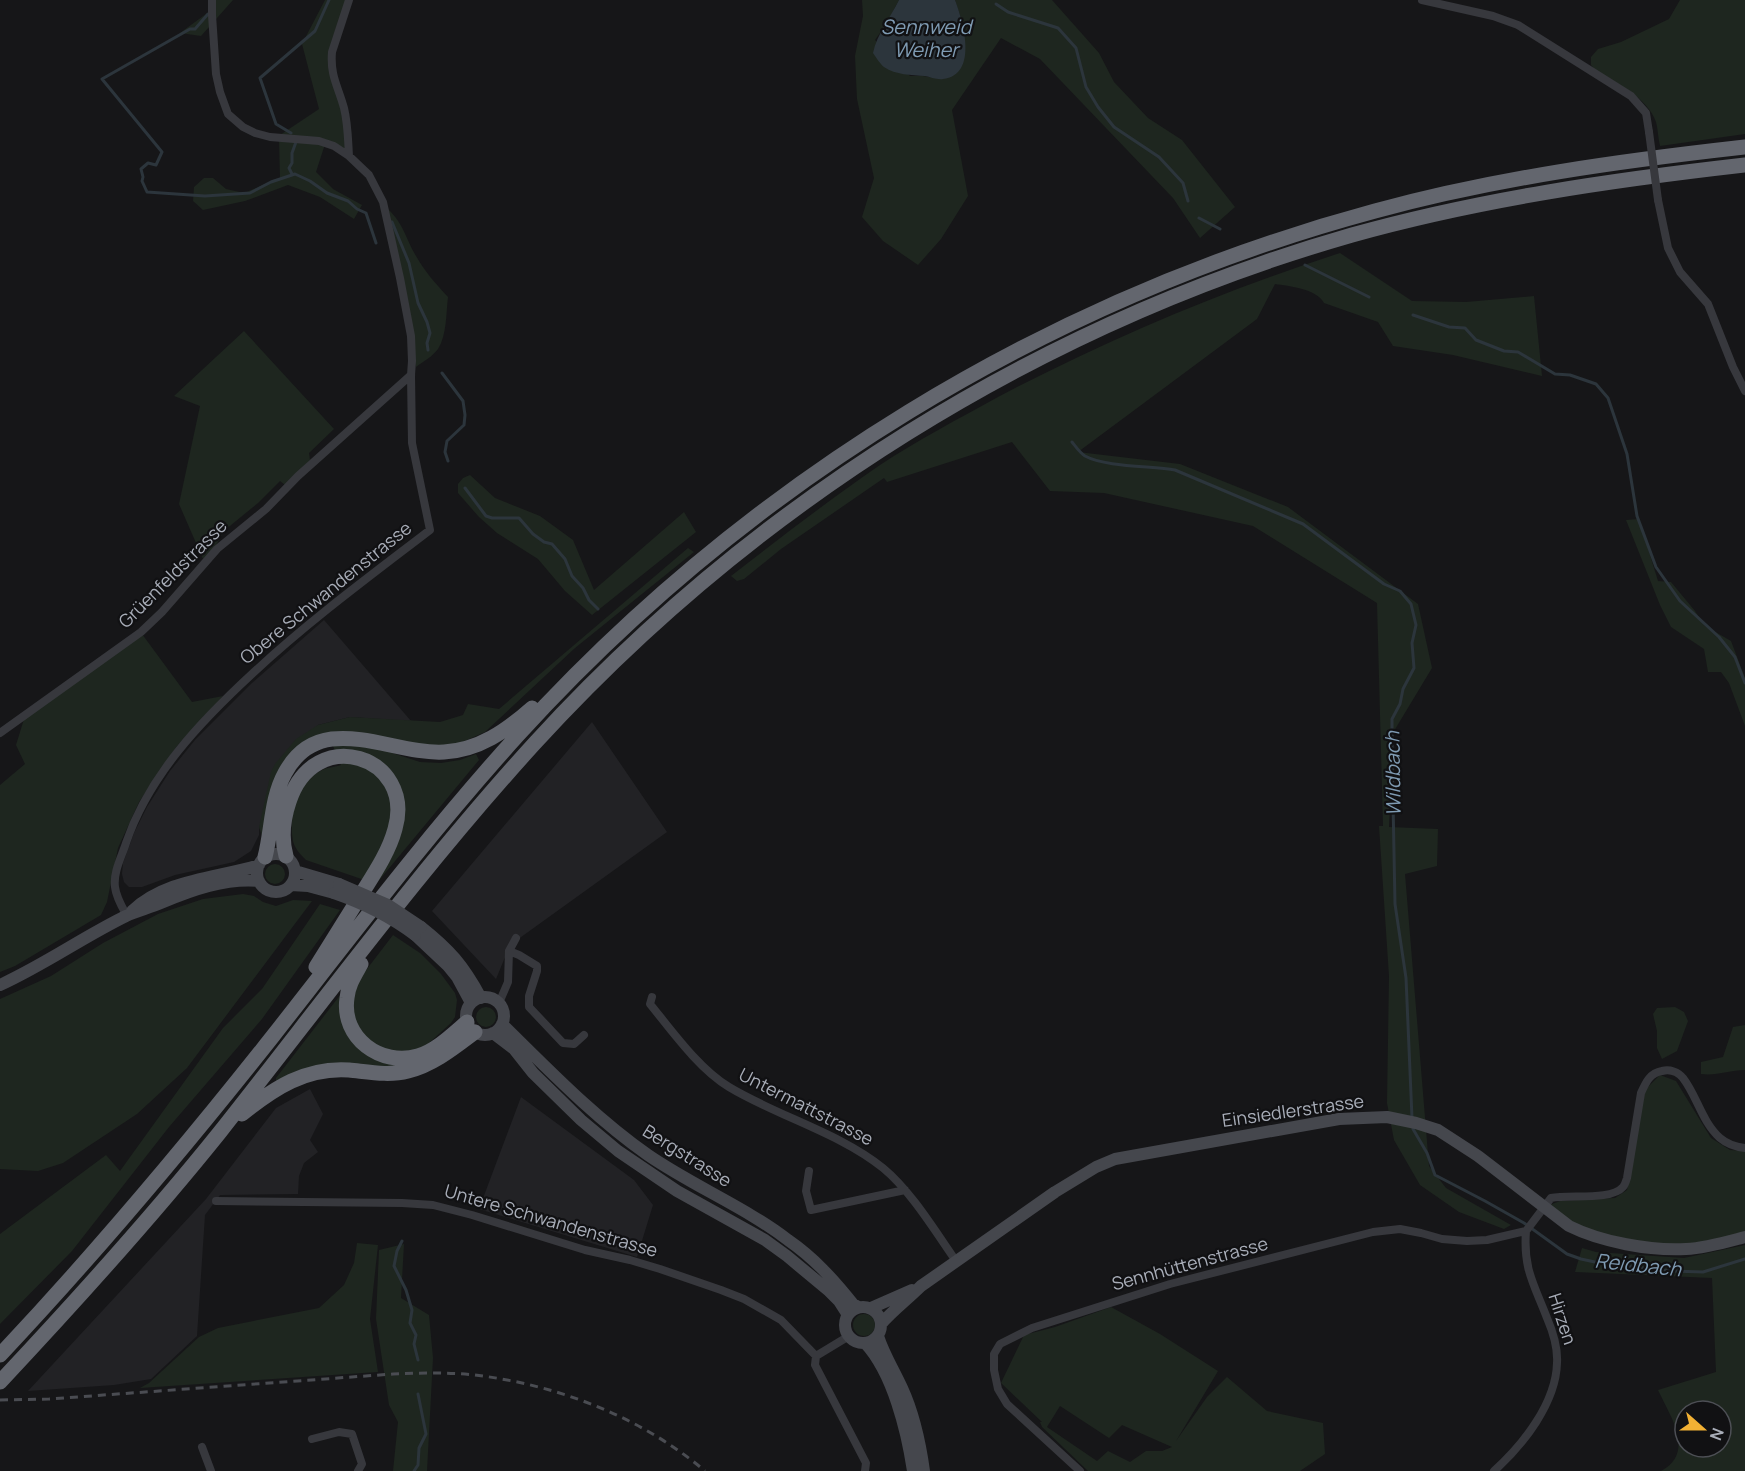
<svg xmlns="http://www.w3.org/2000/svg" width="1745" height="1471" viewBox="0 0 1745 1471" font-family="Manrope,sans-serif">
	<style>
		.built { fill: #222225 }
		.green { fill: #1e261f; fill-rule: evenodd }
		.water { fill: #2c353c }
		.lines { fill: none; stroke-linecap: round; stroke-linejoin: round }
		.stream { stroke: #2c353c; stroke-width: 3 }
		.minor { stroke: #37383d; stroke-width: 8 }
		.secondary { stroke: #45474d; stroke-width: 12 }
		.motorway { stroke: #63666e; stroke-width: 15 }
		.rail { stroke: #4a4c52; stroke-width: 3; stroke-dasharray: 8 6; stroke-linecap: butt }
		.minor-bridge { stroke: #37383d; stroke-width: 8 }
		.secondary-bridge { stroke: #45474d; stroke-width: 12 }
		.labels { text-anchor: middle; stroke-width: 4.5; stroke-linejoin: round; paint-order: stroke }
		.street-label { font-size: 18px; fill: #a8adb8; stroke: #111113 }
		.water-label { font-size: 20px; font-style: italic; fill: #7f9bb3; stroke: #111113 }
	</style>
	<rect width="100%" height="100%" fill="#161618"/>
	<!-- built -->
	<path class="built" d="M324 620 411 721 350 717 318 725 259 827V835L251 851 234 862 175 875 142 887H129L124 882 122 874 123 863 134 833 147 807 170 771 195 740 252 683Z
		M592 722 667 832 510 945 496 979 432 911Z
		M310 1089 323 1114 310 1140 318 1152 304 1163 299 1176 298 1194 220 1195 205 1215 197 1336 151 1379 114 1385 28 1391 206 1199 276 1108Z
		M521 1097 634 1180 653 1205 637 1257 479 1209Z"/>
	<!-- green -->
	<path class="green" d="M214 0H233L201 36 180 33 210 11Z
		M325 0H346L330 52 342 108 347 152 326 141 316 172 333 189 362 205 354 219 320 197 288 185 245 201 203 210 193 201 194 187 204 178H213L226 189 244 193 280 178 279 139 280 135 319 109 302 44Z
		M862 0H899L887 23 875 40 910 76H923L943 79 964 28 955 0H1052L1099 53 1114 82 1148 118 1182 140 1235 207 1200 238 1173 198 1040 59 1001 38 952 110 968 196 941 239 918 265 883 241 862 217 874 178 857 99 855 56 863 16Z
		M1680 0H1745V134L1660 146C1658 138 1658 129 1656 122 1647 97 1616 83 1595 70L1591 65V57L1598 49 1621 42 1669 19Z
		M387 208C404 224 405 237 416 256 425 272 436 284 448 297 446 313 447 335 438 349 432 357 424 361 416 367Z
		M1340 253 1412 301 1466 302 1534 296 1542 376 1453 355 1393 346 1378 322 1324 303C1317 289 1289 286 1275 284L1257 319 1078 452 1180 464 1288 507 1418 604 1432 668 1394 731 1389 827 1438 829 1437 866 1405 874 1429 1166 1446 1188 1511 1225 1504 1229 1459 1212 1420 1185 1394 1140 1387 1103 1389 976 1379 826H1383L1377 603 1253 526 1104 493 1050 491 1012 442 887 482 884 478 781 549 744 579 737 581 731 576C780 538 829 500 880 465 918 440 958 419 998 397 1108 339 1222 291 1340 253Z
		M244 331 334 429 309 453 310 460 285 485 280 481 258 503 225 530 216 545 203 559 179 504 200 406 174 396Z
		M470 475 495 498 540 516 573 540 594 590 684 512 696 532 592 615 565 591 538 559 497 533 479 517 458 493V484L463 478Z
		M1639 519 1658 581 1671 582 1695 611 1705 626 1731 641 1745 678V726L1729 683 1721 672H1708L1704 649 1671 627 1660 605 1626 520Z
		M688 548 694 552 575 648 485 732 458 744 445 746 413 744 363 733 338 732 299 748 262 836 259 827 271 772 275 764 296 739 318 725 350 717 440 722 463 715 468 704 499 709Z
		M142 634 192 702 223 696 177 746 139 802 118 848 107 902 101 915 15 966 0 972V785L25 764 16 745 24 719Z
		M353 745 377 748 420 762 441 763 460 760 476 754 479 760 376 884 306 860C301 855 295 849 293 841 288 816 298 781 322 770 328 767 335 767 341 765L333 746Z
		M265 874a10 10 0 1 1 20 0a10 10 0 1 1-20 0Z
		M243 894 254 896 263 902 276 906 293 900 312 901 187 1068 137 1114 63 1163 38 1171 0 1169V999L51 976 103 943 158 914 203 899Z
		M320 904 340 910 262 1019 169 1127 72 1251 0 1324V1234L106 1155 120 1171 223 1028 262 989Z
		M393 935 420 953 441 974 455 993 457 1000 455 1017 451 1023 429 1043 417 1064 276 1081V1078L341 994 360 978Z
		M1675 1007 1684 1012 1688 1021 1677 1051 1662 1059 1657 1048V1031L1653 1014 1657 1008Z
		M476 1017a10 10 0 1 1 20 0a10 10 0 1 1-20 0Z
		M1745 1025V1070C1729 1070 1717 1076 1701 1074V1062L1723 1057 1733 1027Z
		M1660 1075 1676 1081 1711 1138 1730 1150 1745 1151V1234L1684 1246 1609 1239 1574 1226 1547 1206 1560 1201 1615 1198 1627 1190 1643 1092Z
		M357 1243 378 1245 370 1319 378 1372 140 1388 149 1383 199 1337 218 1328 319 1308 344 1285 354 1263Z
		M404 1244 401 1298 429 1315 433 1358 427 1471H393L398 1422 389 1405 376 1319 379 1250Z
		M1745 1245V1471H1661C1696 1452 1670 1416 1658 1390L1716 1372 1712 1278 1575 1272 1582 1248 1596 1252 1684 1258ZM1685 1411H1721V1447H1685Z
		M1111 1307 1160 1334 1218 1371 1176 1441 1207 1397 1227 1377 1267 1411 1323 1423 1325 1454 1300 1471H1088L1042 1427 1040 1422H1042L1001 1383 1024 1335 1055 1327ZM1060 1406 1109 1438 1122 1425 1172 1447 1162 1451H1146L1130 1462 1108 1451 1097 1461 1047 1427Z
		M853 1325a11 11 0 1 1 22 0a11 11 0 1 1-22 0Z"/>
	<!-- water -->
	<path class="water" d="M899 0H955C963 21 979 75 943 79 937 80 930 77 925 76 911 75 896 75 884 67 880 64 876 57 873 53 877 34 890 18 899 0Z"/>
	<g class="lines">
		<!-- stream -->
		<path class="stream" d="M996 4 1008 12 1058 28 1076 48 1086 87 1098 107 1114 127 1159 157 1183 183 1188 201
			M208 14 195 29H190L102 79 162 152 156 165 148 163 141 169 143 177 142 181 147 192 205 196 250 193 271 182 295 174 310 181 327 193 348 201 357 209 366 213 376 243
			M291 133 276 124 260 78 315 31 329 0
			M292 174 289 168 292 163V153L296 142
			M1199 218 1220 229
			M390 222H392L409 263 418 303 427 322 430 333 427 343 428 350
			M1305 265 1369 297
			M1413 315 1449 327 1465 328 1476 340 1504 351 1518 352 1555 374 1570 375 1596 384 1608 398 1627 454 1637 516 1656 567 1680 601 1719 637 1735 657 1745 683
			M442 373 463 401 465 415 464 425 447 441 445 452 448 461
			M1072 442C1076 447 1080 453 1085 456 1105 467 1151 466 1175 470L1303 524 1384 584 1400 591 1411 604 1416 625 1412 643 1414 668 1403 689 1400 704 1392 719V750L1395 904 1406 978 1412 1118
			M465 488 486 516 492 518H519L533 534 544 542 552 544 565 559 572 576 583 588 589 600 598 609
			M1413 1125V1129L1427 1153 1435 1175 1485 1201 1524 1223 1567 1254 1581 1259 1604 1264 1672 1271 1703 1272 1745 1259
			M402 1241 397 1251 394 1266 406 1290 412 1310 410 1323 416 1335 414 1344 418 1360
			M414 1471 418 1465 419 1448 426 1434 418 1394"/>
		<!-- minor -->
		<path class="minor" d="M349 0 332 52C330 76 338 86 344 108 348 124 348 140 349 156
			M1422 0 1493 16 1518 25 1631 96 1646 113 1649 132
			M1658 200 1668 248 1680 272 1708 304 1733 367 1745 391
			M0 733 141 632 162 612 217 549 266 509 298 476 411 375
			M127 916C122 907 116 897 115 887 113 872 122 856 126 843 149 775 201 721 253 673 309 621 370 576 430 530L412 443 411 375 412 361 411 336 400 278 383 202 369 175 349 156 334 146 319 141 270 137 255 133 243 127 228 114 220 92 216 74 212 15V0
			M509 951 519 955 537 966V971L529 996V1007L563 1043 574 1044 584 1035
			M652 997 650 1004C672 1031 699 1069 729 1087 777 1116 840 1133 883 1168 911 1191 935 1231 956 1261
			M499 1003 508 982 509 951 516 938
			M809 1171 806 1191 811 1210 905 1190
			M216 1201 402 1203 433 1205 472 1215 585 1250 630 1260 660 1269 721 1290 744 1299 781 1320 816 1356 849 1336
			M816 1356 815 1365 866 1463 865 1471
			M312 1439 339 1432 352 1434 362 1464 358 1471
			M202 1447 211 1471
			M1080 1471 1007 1404 998 1389 994 1370V1354L1000 1344 1032 1328 1170 1284 1373 1232 1400 1229 1421 1233 1442 1239 1467 1241 1487 1240 1526 1231 1551 1198C1569 1194 1611 1201 1623 1187 1625 1185 1626 1181 1627 1178L1641 1093C1646 1082 1650 1073 1662 1071 1670 1069 1678 1072 1683 1078 1697 1096 1702 1122 1720 1138 1727 1144 1736 1147 1745 1148
			M1494 1471C1523 1445 1556 1403 1557 1363 1558 1348 1553 1332 1547 1318 1534 1284 1523 1269 1526 1231"/>
		<!-- secondary -->
		<path class="secondary" d="M257 873a19 19 0 1 1 38 0a19 19 0 1 1-38 0Z
			M295 871 339 884
			M291 885 308 886 334 893
			M132 911C165 879 217 878 259 865
			M421 927C450 950 463 965 481 998
			M415 935 448 966 457 977 471 1003
			M0 985C44 965 83 937 126 916 137 911 149 908 161 903 192 890 225 878 259 881
			M466 1016a19 19 0 1 1 38 0a19 19 0 1 1-38 0Z
			M502 1024C549 1070 594 1117 648 1155 693 1186 745 1207 788 1240 814 1258 833 1279 853 1304L858 1307
			M493 1033 514 1049 533 1073 581 1120 618 1151 677 1191 765 1240 787 1256 829 1291 839 1301 848 1315
			M845 1325a18 18 0 1 1 36 0a18 18 0 1 1-36 0Z
			M871 1308 912 1290
			M881 1324C893 1310 908 1299 921 1286L1055 1192 1096 1167 1115 1159 1339 1119 1387 1117 1416 1123 1438 1130 1478 1156 1569 1226C1601 1242 1650 1251 1686 1249 1706 1248 1726 1242 1745 1237
			M878 1336C884 1355 894 1370 902 1388 914 1414 920 1442 924 1471
			M865 1343C893 1373 907 1431 913 1471"/>
		<!-- motorway -->
		<path class="motorway" d="M286 856C281 838 283 820 289 802 314 723 416 756 395 829 389 851 376 871 364 890 348 916 332 941 316 967
			M265 857C272 830 271 798 285 773 320 708 390 755 444 752 479 750 506 731 532 708
			M361 964C355 975 348 985 347 998 341 1038 381 1067 418 1056 437 1050 453 1034 467 1022
			M242 1114C274 1088 306 1067 349 1070 369 1072 389 1076 408 1071 433 1065 455 1047 475 1032
			M0 1355C96 1253 186 1146 273 1036 353 934 431 831 518 735 747 483 1045 300 1375 211 1496 178 1620 161 1745 147
			M0 1382C76 1301 151 1218 220 1132 323 1002 422 867 534 744 754 503 1038 325 1352 235 1481 199 1613 180 1745 165"/>
		<!-- rail -->
		<path class="rail" d="M0 1400 49 1399 393 1374C420 1373 448 1372 475 1375 558 1385 641 1417 705 1471"/>
		<!-- minor-bridge -->
		<path class="minor-bridge" d="M1649 132 1658 200"/>
		<!-- secondary-bridge -->
		<path class="secondary-bridge" d="M339 884 388 905 421 927
			M334 893C363 903 390 916 415 935"/>
	</g>
	<g class="labels">
		<!-- street labels -->
		<g class="street-label">
			<text transform="translate(173 574) rotate(-45)" y="6">Grüenfeldstrasse</text>
			<text transform="translate(326 593) rotate(-39)" y="6">Obere Schwandenstrasse</text>
			<text transform="translate(806 1107) rotate(27)" y="6">Untermattstrasse</text>
			<text transform="translate(1293 1111) rotate(-8)" y="6">Einsiedlerstrasse</text>
			<text transform="translate(687 1156) rotate(32)" y="6">Bergstrasse</text>
			<text transform="translate(551 1221) rotate(16)" y="6">Untere Schwandenstrasse</text>
			<text transform="translate(1190 1264) rotate(-15)" y="6">Sennhüttenstrasse</text>
			<text transform="translate(1562 1319) rotate(72)" y="6">Hirzen</text>
		</g>
		<!-- water labels -->
		<g class="water-label">
			<text x="926" y="34">Sennweid<tspan x="926" dy="23">Weiher</tspan></text>
			<text transform="translate(1393 774) rotate(-91)" y="7">Wildbach</text>
			<text transform="translate(1638 1265) rotate(6)" y="7">Reidbach</text>
		</g>
	</g>
	<!-- north arrow -->
	<g transform="translate(1703 1429) rotate(111)"><circle r="28" fill="#111113" stroke="#4d4f55" stroke-width="1.5"/>
	<path d="M0-4.5L10 22L0 15L-10 22Z" fill="#f2b134"/>
	<text y="-9" font-size="16" font-weight="bold" text-anchor="middle" fill="#a8adb8">N</text>
	</g>
</svg>
